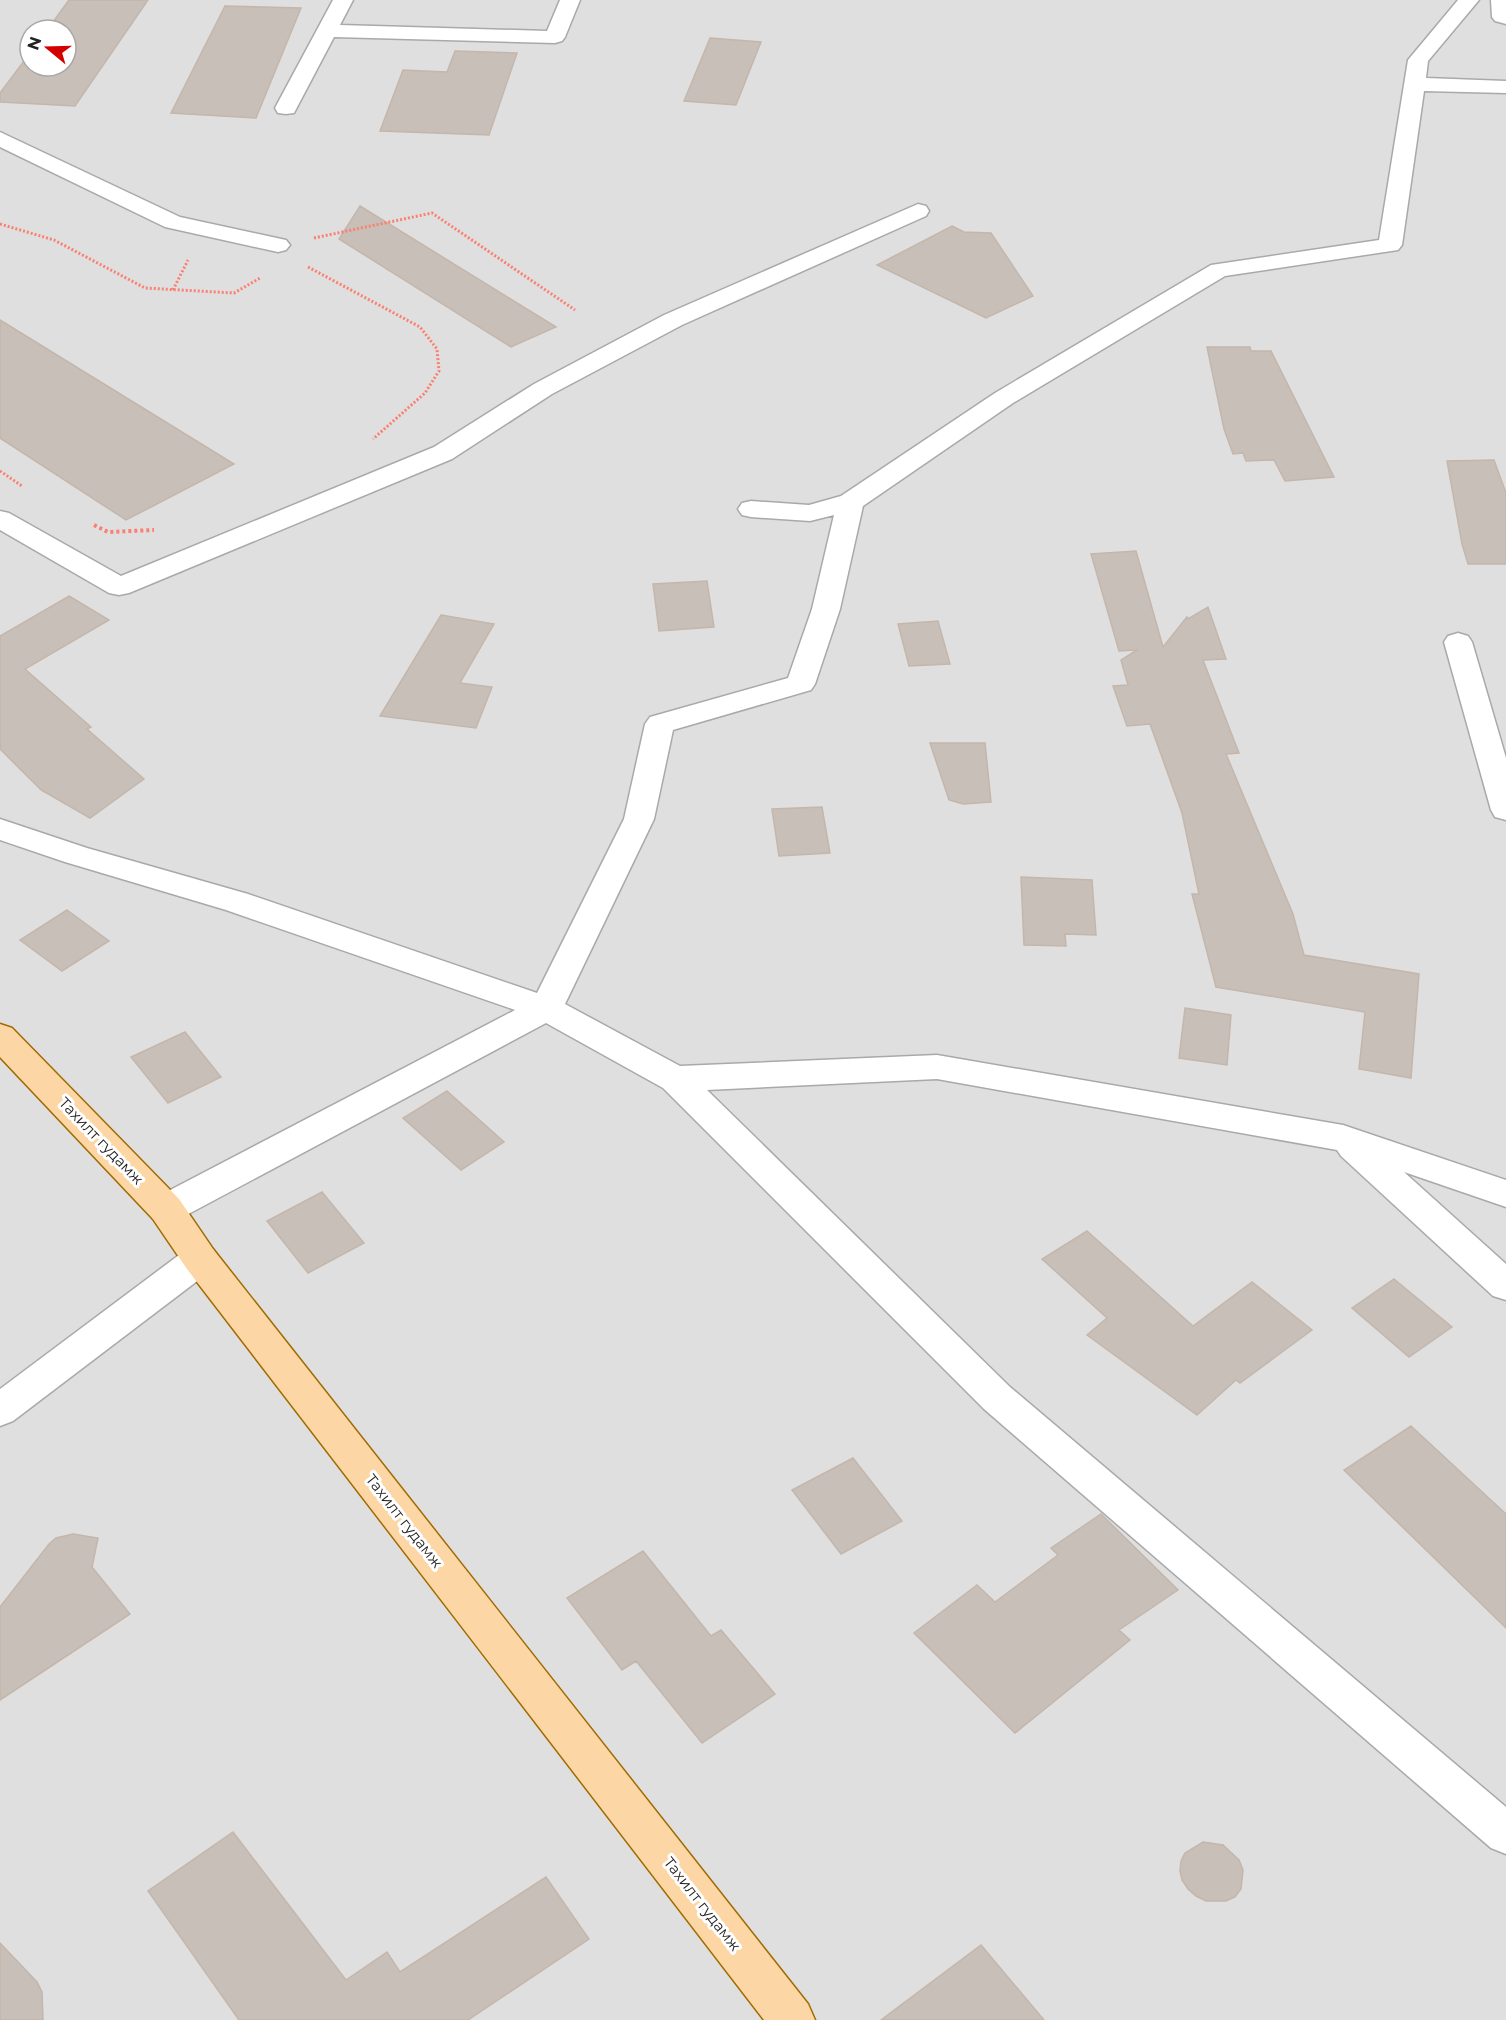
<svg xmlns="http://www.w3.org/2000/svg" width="1506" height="2020" viewBox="0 0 1506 2020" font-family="Montserrat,sans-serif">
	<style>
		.residential { fill: #e0dfdf; fill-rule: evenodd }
		.building { fill: #c7bfb8; stroke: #c4b6ab; stroke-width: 1.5 }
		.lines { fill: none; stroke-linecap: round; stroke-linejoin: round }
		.minor-casing { stroke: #a9a9a9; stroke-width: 3 }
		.major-casing { stroke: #a06b00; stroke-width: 3 }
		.path-far1 { stroke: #fa8072; stroke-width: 3; stroke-dasharray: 2 2; stroke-linecap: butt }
		.path { stroke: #fa8072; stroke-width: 4; stroke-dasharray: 3 3; stroke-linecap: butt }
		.minor { fill: #fff; fill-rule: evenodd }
		.major { fill: #fcd6a4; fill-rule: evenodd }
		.labels { text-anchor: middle; stroke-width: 6; stroke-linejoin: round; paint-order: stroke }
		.street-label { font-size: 15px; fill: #222; stroke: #fff }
	</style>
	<rect width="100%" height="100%" fill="#f2efe9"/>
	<!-- residential -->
	<path class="residential" d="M0 0H1506V2020H0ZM30 30H66V66H30Z"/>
	<!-- building -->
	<path class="building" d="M69 0H148L75 106 0 102V93L30 53V66H66V30H47Z
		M225 6 301 8 256 118 171 113Z
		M710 38 761 42 736 105 684 101Z
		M455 51 517 53 489 135 380 131 403 70 447 72Z
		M360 206 556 327 511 347 339 239Z
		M952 226 964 232 991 233 1033 296 986 318 877 265Z
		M0 320 234 464 126 520 0 438Z
		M1207 347H1250L1251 351H1271L1334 477 1285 481 1274 460 1246 461 1243 453 1233 454 1224 429Z
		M1494 460 1506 493V564H1468L1462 544 1447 461Z
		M1136 551 1163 647 1187 617 1188 619 1208 607 1226 659 1203 660 1239 753 1226 754 1293 914 1304 955 1419 974 1411 1078 1359 1069 1365 1012 1216 987 1192 894H1199L1182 813 1150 724 1127 726 1113 686 1128 685 1121 660 1137 650 1119 651 1091 554Z
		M707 581 714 627 659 631 653 584Z
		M69 596 109 620 25 669 91 727 87 729 144 779 90 818 41 790 0 749V636Z
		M441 615 494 624 460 683 492 687 476 728 380 716Z
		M938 621 950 664 909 666 898 624Z
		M930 743H985L991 802 963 804 949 800Z
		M822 807 830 853 779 856 772 809Z
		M1021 877 1092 880 1096 935 1065 934 1066 946 1024 945Z
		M67 910 109 941 62 971 20 940Z
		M1185 1008 1231 1015 1227 1065 1179 1058Z
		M185 1032 221 1077 168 1103 131 1057Z
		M447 1091 504 1142 461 1170 403 1118Z
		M322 1192 364 1243 308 1273 267 1221Z
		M1087 1231 1193 1326 1252 1282 1312 1330 1240 1383 1236 1380 1197 1415 1087 1335 1107 1318 1042 1259Z
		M1394 1279 1452 1327 1409 1357 1352 1308Z
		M1411 1426 1506 1514V1628L1344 1470Z
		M853 1458 902 1521 841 1554 792 1490Z
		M1101 1514 1178 1590 1119 1630 1130 1640 1015 1733 914 1633 977 1585 995 1602 1058 1555 1051 1548Z
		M73 1534 98 1538 92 1567 130 1614 0 1700V1607L49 1544 56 1538Z
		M643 1551 711 1636 721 1630 775 1694 702 1743 636 1661 622 1670 567 1598Z
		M233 1832 346 1980 387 1952 400 1972 546 1877 589 1939 468 2020H239L148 1891Z
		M1203 1842 1223 1845 1239 1860 1243 1870 1241 1889 1235 1897 1226 1901H1206L1196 1896 1188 1889 1182 1880 1180 1871 1181 1861 1185 1853Z
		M0 1943 37 1982 42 1992 43 2020H0Z
		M981 1945 1044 2020H881Z"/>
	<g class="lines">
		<!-- minor casing -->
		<g class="minor-casing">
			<path id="minor" d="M333 0H353L340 25 547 31 560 0H580L565 37 562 41 555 43 334 37 294 113 286 114 278 113 275 108Z
				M1458 0H1479L1428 61 1426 78 1506 81V93L1424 91 1402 245 1398 250 1225 276 1013 403 863 506 840 609 815 684 811 690 673 730 654 819 565 1004 680 1066 937 1055 1343 1125 1506 1180V1207L1404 1172 1506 1264V1300L1493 1296 1341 1156 1337 1150 937 1079 707 1090 1010 1387 1506 1807V1854L1491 1848 984 1409 663 1088 546 1023 179 1219 166 1223 153 1219 148 1209 153 1199 515 1010 226 910 65 862 0 840V819L87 848 248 894 537 993 624 819 645 724 650 717 788 678 812 609 834 515 810 521 751 517 742 515 738 509 742 503 751 501 809 505 841 496 995 393 1211 265 1379 240 1408 60Z
				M1491 0H1506V24L1495 21 1492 17Z
				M0 132 180 217 286 240 290 245 286 250 278 252 165 227 0 147Z
				M918 204 926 206 929 211 926 216 682 325 552 394 452 459 129 593 119 595 109 593 0 530V511L9 513 121 576 434 447 534 384 664 315Z
				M1458 633 1468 636 1472 642 1506 758V820L1495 817 1491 810 1444 642 1448 636Z
				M200 1245 213 1249 218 1259 213 1269 13 1421 0 1426V1389L187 1249Z"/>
		</g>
		<!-- major casing -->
		<g class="major-casing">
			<path id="major" d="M0 1024 12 1028 179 1199 213 1249 808 2004 815 2020H764L187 1269 153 1219 0 1057Z"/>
		</g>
		<!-- path-far1 -->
		<path class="path-far1" d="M0 224 54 240 145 288 234 293 260 278
			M314 238 432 213 575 310
			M308 267 420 327 437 349 439 371 425 393 373 439
			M173 290 188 260
			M0 471 22 486"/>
		<!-- path -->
		<path class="path" d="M94 525 108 532 154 530"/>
		<!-- minor -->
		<use href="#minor" class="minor"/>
		<!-- major -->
		<use href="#major" class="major"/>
	</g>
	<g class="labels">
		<!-- street labels -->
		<g class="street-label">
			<text transform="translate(101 1141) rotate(46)" y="5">Тахилт гудамж</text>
			<text transform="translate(404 1521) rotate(52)" y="5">Тахилт гудамж</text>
			<text transform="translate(702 1904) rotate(52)" y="5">Тахилт гудамж</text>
		</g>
	</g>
	<!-- north arrow -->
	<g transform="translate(48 48) rotate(289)"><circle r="28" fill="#ffffff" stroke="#a7a7a7" stroke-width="1.5"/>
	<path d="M0-4.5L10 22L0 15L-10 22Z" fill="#d40000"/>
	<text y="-9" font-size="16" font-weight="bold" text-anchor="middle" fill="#222222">N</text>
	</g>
</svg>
